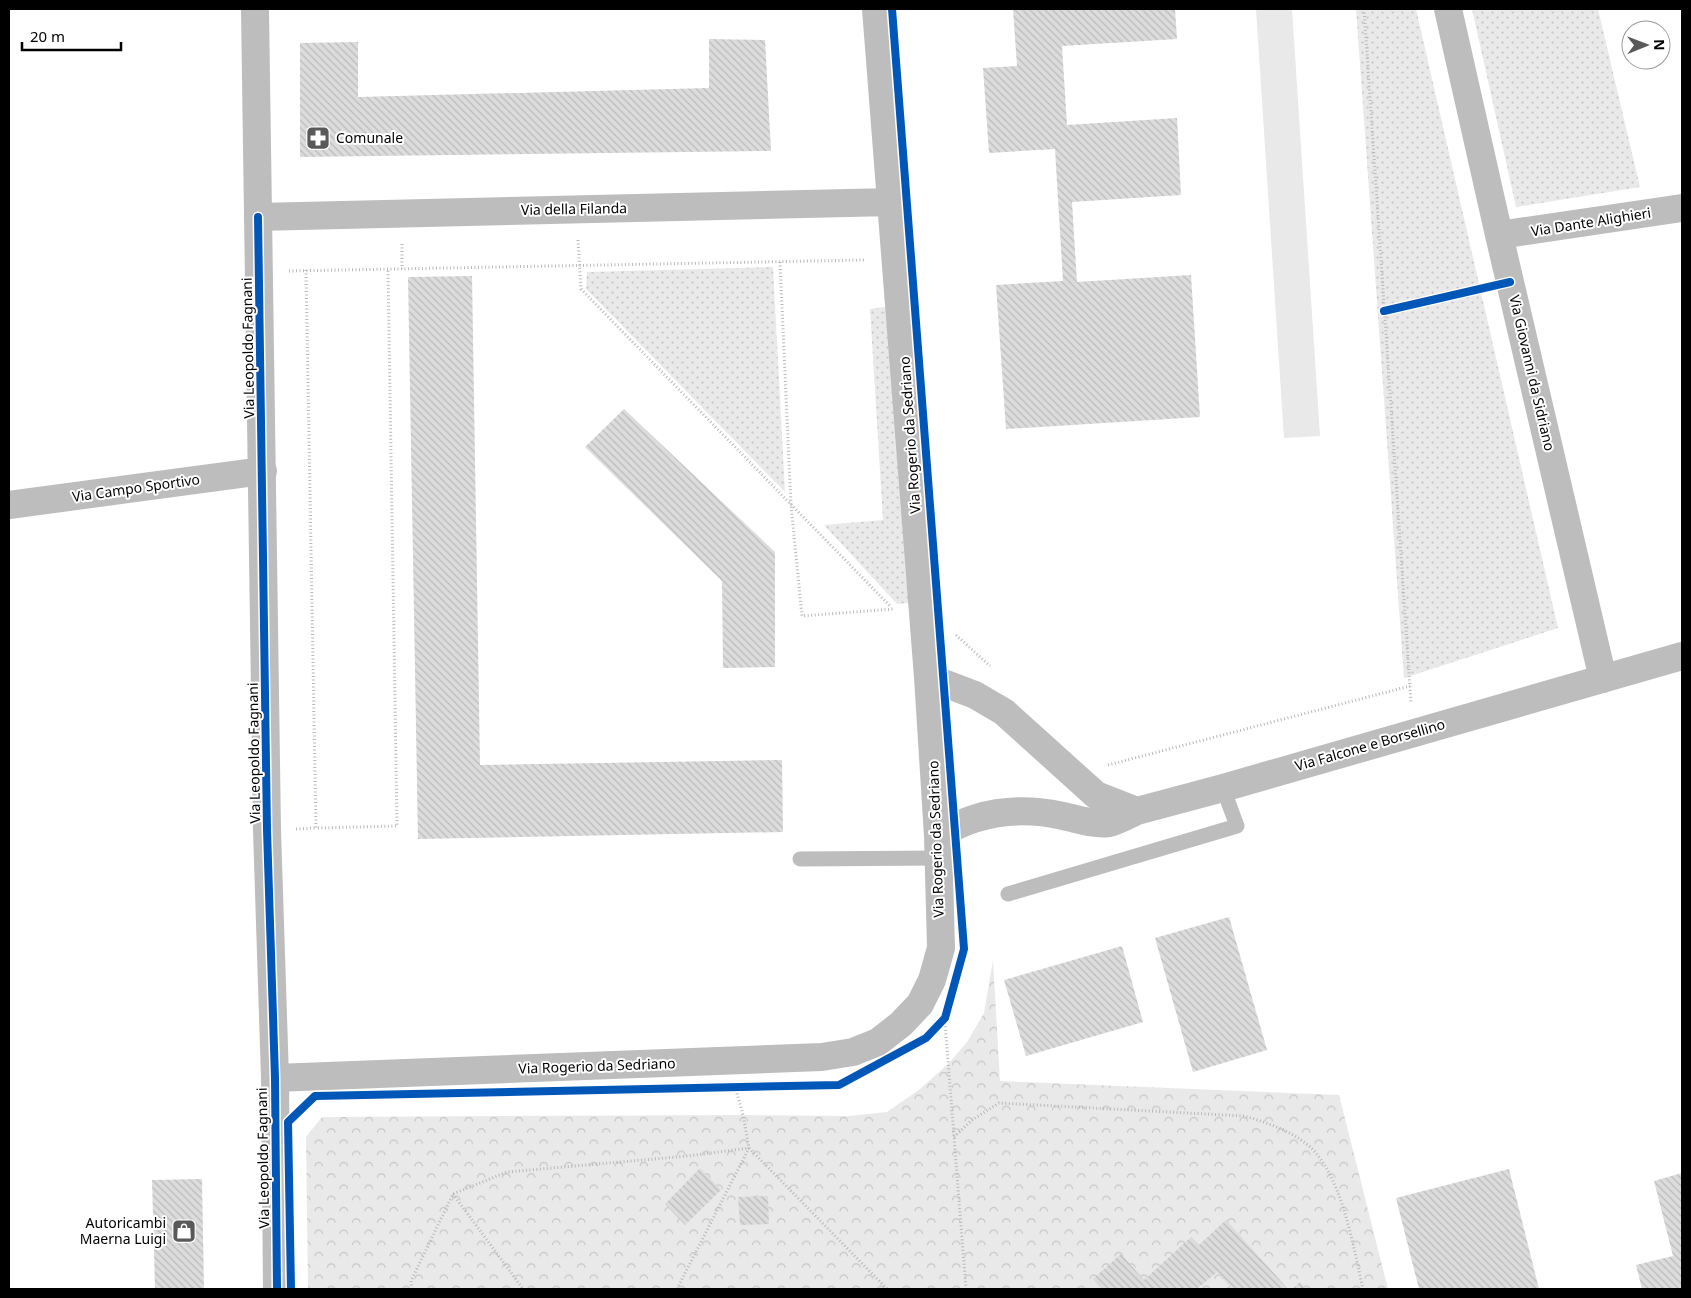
<svg xmlns="http://www.w3.org/2000/svg" width="1691" height="1298" viewBox="0 0 1691 1298" font-family="'Noto Sans',sans-serif">
	<style>
		.grass { fill: url(#grass-dots) }
		.park { fill: url(#park-crowns) }
		.pitch { fill: #e9e9e9 }
		.building { fill: url(#building-back-hatch) }
		.lines { fill: none; stroke-linecap: round; stroke-linejoin: round }
		.path { stroke: #b8b8b8; stroke-width: 3; stroke-dasharray: 1 2.5; stroke-linecap: butt }
		.lane { stroke: #bdbdbd; stroke-width: 15 }
		.street { stroke: #bdbdbd; stroke-width: 28 }
		.cycleway-casing { stroke: #fff; stroke-width: 11 }
		.cycleway { stroke: #0057b8; stroke-width: 8 }
		.labels { text-anchor: middle; stroke-width: 4; stroke-linejoin: round; paint-order: stroke }
		.poi-label { font-size: 14px; fill: #000; stroke: #fff; text-anchor: start }
		.street-label { font-size: 14px; fill: #000; stroke: #fff }
	</style>
	<defs>
		<pattern id="grass-dots" width="8" height="8" patternUnits="userSpaceOnUse" patternTransform="scale(1.25)"><rect width="8" height="8" fill="#e9e9e9"/><path d="M2 2h.1M6 6h.1" fill="none" stroke="#c6c6c6" stroke-width="1.8" stroke-linecap="round"/></pattern>
		<pattern id="park-crowns" width="20" height="18" patternUnits="userSpaceOnUse" patternTransform="scale(1.25)"><rect width="20" height="18" fill="#e9e9e9"/><path d="M2 6a3 3 0 1 1 6 0M12 15a3 3 0 1 1 6 0" fill="none" stroke="#c6c6c6"/></pattern>
		<pattern id="building-back-hatch" width="6" height="6" patternUnits="userSpaceOnUse" patternTransform="scale(1.25)"><rect width="6" height="6" fill="#dcdcdc"/><path d="M-1 5l2 2M0 0l6 6M5-1l2 2" fill="none" stroke="#bbb"/></pattern>
	</defs>
	<rect width="100%" height="100%" fill="#fff"/>
	<!-- grass -->
	<path class="grass" d="M1356 9H1416L1558 628 1404 678Z
		M1472 9H1598L1640 187 1516 207Z
		M773 267 785 492 586 289 587 272Z
		M892 306 916 602 897 604 824 525 883 520 870 309Z"/>
	<!-- park -->
	<path class="park" d="M993 960 1000 1081 1339 1095 1388 1289H308L306 1137 322 1117 743 1115 849 1116 887 1112 920 1089 948 1064 967 1042 984 1013Z"/>
	<!-- pitch -->
	<path class="pitch" d="M1256 9H1292L1320 436 1284 438Z"/>
	<!-- building -->
	<path class="building" d="M1013 9H1175L1177 39 1062 46 1067 125 1177 118 1181 195 1072 202 1077 282 1191 275 1200 417 1006 429 996 285 1063 281 1055 149 989 153 983 68 1017 66Z
		M709 39 765 40 771 151 300 157V43L358 42V97L709 88Z
		M472 276 480 765 782 760 783 832 418 839 408 277Z
		M624 409 775 552V667L723 668 722 581 585 447Z
		M1229 917 1267 1050 1193 1072 1155 938Z
		M1122 946 1143 1022 1026 1056 1004 980Z
		M700 1168 721 1190 685 1225 665 1204Z
		M1509 1169 1539 1289H1419L1396 1198Z
		M1682 1173V1289H1642L1636 1265 1673 1256 1654 1181Z
		M202 1179 204 1289H155L152 1180Z
		M768 1196 769 1224 740 1225 738 1197Z
		M1226 1220 1288 1289H1232L1217 1272 1197 1289H1102L1093 1279 1121 1254 1144 1280 1191 1237 1199 1245Z
		M1300 1282 1306 1289H1292Z"/>
	<g class="lines">
		<!-- path -->
		<path class="path" d="M1364 9 1411 702
			M578 240 581 289 891 607
			M402 244V269
			M780 262 791 505 802 616 893 609
			M306 270 316 828 397 826 388 269
			M289 271 865 260
			M1384 311 1481 289
			M956 635 990 666
			M1108 765 1410 686
			M296 829 316 828
			M945 1023 966 1289
			M736 1090 743 1115 749 1148 887 1289
			M954 1137 972 1120 999 1103 1244 1116C1265 1122 1286 1129 1304 1142 1341 1168 1353 1246 1363 1289
			M453 1194 523 1289
			M412 1289 411 1281 453 1194 507 1172 688 1156 749 1148
			M677 1289 749 1148"/>
		<!-- lane -->
		<path class="lane" d="M800 859 938 858
			M1008 894 1237 826 1223 788"/>
		<!-- street -->
		<path class="street" d="M255 9 267 830 275 1078 277 1289
			M1448 9 1499 235 1603 679
			M258 217 891 202
			M1499 235 1682 208
			M9 505 263 471
			M928 677 975 695 1004 712 1096 795 1137 811C1128 815 1118 821 1109 823 1093 825 1078 819 1063 816 1018 806 977 811 938 836
			M1137 811 1223 788 1682 656
			M275 1078 822 1057 853 1052 878 1042 901 1024 920 1004 932 980 941 948 938 836 928 677 876 9"/>
		<!-- cycleway casing -->
		<g class="cycleway-casing">
			<path id="cycleway" d="M258 217 267 830 275 1078 277 1289
				M1384 311 1510 282
				M291 1289 288 1122 315 1096 839 1085 926 1038 945 1018 964 949 892 9"/>
		</g>
		<!-- cycleway -->
		<use href="#cycleway" class="cycleway"/>
	</g>
	<!-- icons -->
	<defs>
		<g id="pharmacy-square" transform="scale(1.25)"><rect x="-9" y="-9" width="18" height="18" rx="4" fill="#595959" stroke="#fff"/><path d="M-2-6h4v4h4v4h-4v4h-4v-4h-4v-4h4Z" fill="#fff"/></g>
		<g id="shop-square" transform="scale(1.25)"><rect x="-9" y="-9" width="18" height="18" rx="4" fill="#595959" stroke="#fff"/><path d="M-5-2.5h2.3a2.7 3.5 0 0 1 5.4 0H5L5.5 6h-11ZM-1.5-2.5h3a1.5 2.3 0 0 0-3 0Z" fill="#fff"/></g>
	</defs>
	<g fill-rule="evenodd">
		<use href="#pharmacy-square" x="318" y="138"/>
		<use href="#shop-square" x="184" y="1231"/>
	</g>
	<g class="labels">
		<!-- poi labels -->
		<g class="poi-label">
			<text x="336" y="143">Comunale</text>
			<text x="166" y="1228" text-anchor="end">Autoricambi<tspan x="166" dy="16">Maerna Luigi</tspan></text>
		</g>
		<!-- street labels -->
		<g class="street-label">
			<text transform="translate(574 209) rotate(-1)" y="5">Via della Filanda</text>
			<text transform="translate(1591 222) rotate(-9)" y="5">Via Dante Alighieri</text>
			<text transform="translate(248 348) rotate(-91)" y="5">Via Leopoldo Fagnani</text>
			<text transform="translate(1532 373) rotate(77)" y="5">Via Giovanni da Sidriano</text>
			<text transform="translate(910 435) rotate(-94)" y="5">Via Rogerio da Sedriano</text>
			<text transform="translate(136 488) rotate(-8)" y="5">Via Campo Sportivo</text>
			<text transform="translate(1370 745) rotate(-16)" y="5">Via Falcone e Borsellino</text>
			<text transform="translate(254 753) rotate(-91)" y="5">Via Leopoldo Fagnani</text>
			<text transform="translate(936 839) rotate(-92)" y="5">Via Rogerio da Sedriano</text>
			<text transform="translate(597 1066) rotate(-2)" y="5">Via Rogerio da Sedriano</text>
			<text transform="translate(263 1158) rotate(-91)" y="5">Via Leopoldo Fagnani</text>
		</g>
	</g>
	<!-- border -->
	<rect width="1691" height="1298" fill="none" stroke="#000000" stroke-width="20"/>
	<!-- north arrow -->
	<g transform="translate(1646 45) rotate(89)"><circle r="24" fill="#ffffff" stroke="#999999"/>
	<path d="M0-4L9 19L0 12L-9 19Z" fill="#595959"/>
	<text y="-8" font-size="14" font-weight="bold" text-anchor="middle" fill="#000000">N</text>
	</g>
	<!-- scale -->
	<path d="M22 42v8h99v-8" fill="none" stroke="#000000" stroke-width="2.5"/>
	<text x="30" y="42" font-size="15" fill="#000000" stroke="#ffffff" stroke-width="4" paint-order="stroke">20 m</text>
</svg>
